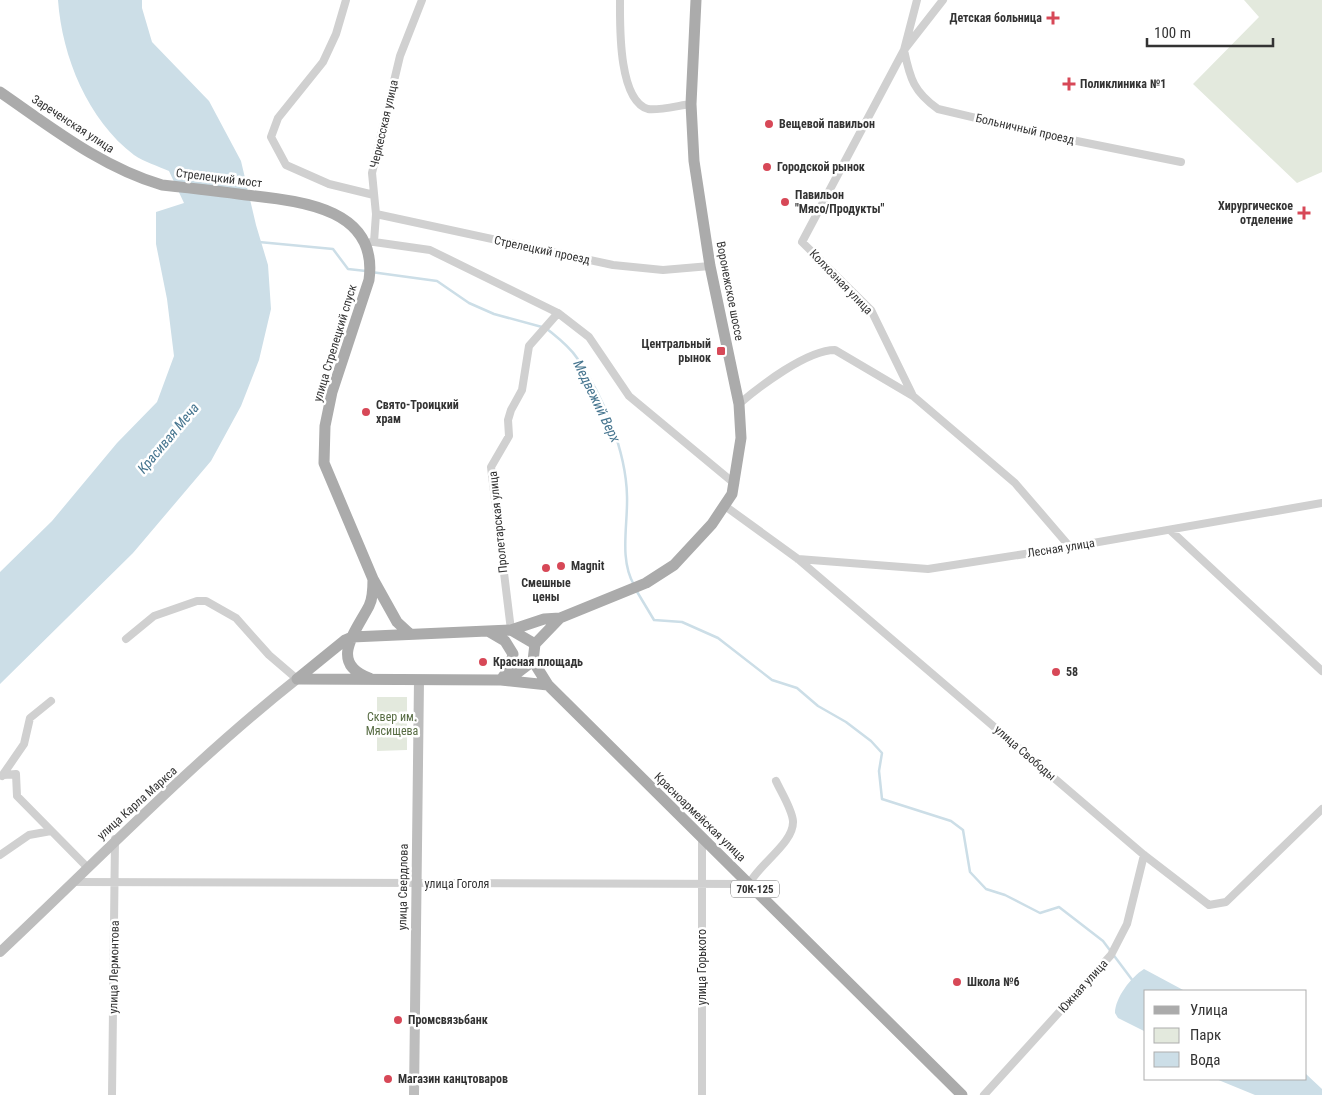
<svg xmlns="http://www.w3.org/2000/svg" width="1322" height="1095" viewBox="0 0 1322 1095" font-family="'Roboto Condensed',sans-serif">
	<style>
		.green { fill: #e3e9dd }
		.water { fill: #ccdee7 }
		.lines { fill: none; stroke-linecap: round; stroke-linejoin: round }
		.stream { stroke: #ccdee7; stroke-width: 2.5 }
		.street { stroke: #d0d0d0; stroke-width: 8 }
		.secondary { stroke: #bdbdbd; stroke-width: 10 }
		.primary { stroke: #ababab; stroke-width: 11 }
		.poi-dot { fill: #d74857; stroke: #fff; stroke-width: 2 }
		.labels { text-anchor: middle; stroke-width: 5; stroke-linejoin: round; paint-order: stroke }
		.shield { fill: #fff; stroke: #707070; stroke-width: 1 }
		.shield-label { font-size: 11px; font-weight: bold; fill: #333 }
		.poi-label { font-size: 12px; font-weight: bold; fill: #333; stroke: #fff; text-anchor: start }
		.street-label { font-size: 12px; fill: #333; stroke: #fff }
		.park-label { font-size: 12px; fill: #576c43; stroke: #fff }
		.water-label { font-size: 14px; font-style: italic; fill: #46758f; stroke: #fff }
	</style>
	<rect width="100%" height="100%" fill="#fff"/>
	<!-- green -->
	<path class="green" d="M1244 0H1322V172L1297 183 1193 84 1259 17Z
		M377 697H407V750L377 751Z"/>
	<!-- water -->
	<path class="water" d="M58 0H142V8L152 42 209 101 241 161 256 225 268 265 271 309 259 360 241 406 211 461 133 553 0 684V572L52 521 117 443 157 402 174 356 167 299 156 244V212L184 203 169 171C158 166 144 162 134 155 88 120 62 57 58 0Z
		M1144 969 1185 991H1146V1032L1118 1018 1115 1013C1115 998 1131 977 1144 969Z
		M1306 1074 1322 1089V1095H1255L1216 1079H1306Z"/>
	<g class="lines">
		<!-- stream -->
		<path class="stream" d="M259 242 333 249 348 269 366 271
			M371 272 437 281 469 303 494 314 542 327
			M547 329C558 338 569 346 577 358 603 396 626 450 627 496 628 525 619 559 634 585
			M636 590 654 620 682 622 718 638 772 680 797 688 818 706 846 722 871 741 882 753 879 771 882 799 951 821 963 830 970 872 986 889 1005 895 1040 913 1059 907 1103 941 1133 981"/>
		<!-- street -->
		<path class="street" d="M346 0 336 34 323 62 278 118 271 137 286 165 329 184 374 195
			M620 0C620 24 618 100 648 109 657 111 681 105 691 104
			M917 0 904 50 802 242 871 310 913 396 1015 483 1070 547
			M943 0 904 50C910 79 914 92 938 109L1052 136 1181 162
			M376 214 613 265 663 270 710 266
			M371 242H374L376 214 372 173 400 56 422 0
			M374 242 430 250 558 313 589 337 629 396 735 484
			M739 404C760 386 807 350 835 350L913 396
			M725 506 798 559 1144 855 1209 905 1226 902 1322 809
			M1170 530 1322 671
			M798 559 928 569 1070 547 1322 503
			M511 630 491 467 509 436 508 420 511 410 522 390 529 346 558 313
			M126 639 154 616 197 601H206L236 618 269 655 297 679
			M4 775 16 774 17 796 87 867
			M2 776 24 744 30 718 51 701
			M0 855 29 835 51 831
			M74 882 749 884C760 863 794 843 793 821 792 809 781 792 776 781
			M112 1095 115 839
			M702 1095V840
			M984 1095 1111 955 1127 924 1144 855"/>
		<!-- secondary -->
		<path class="secondary" d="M0 952C98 860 191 763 297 679
			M414 1095 419 680"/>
		<!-- primary -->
		<path class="primary" d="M696 0 691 104 694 161 710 266 739 404 741 438 732 494 712 524 674 565 646 583 560 618 535 644 533 661 548 685 962 1095
			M0 92C51 127 101 167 162 185 190 188 218 191 246 195 298 201 379 207 369 280L332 392 325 426 324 463 373 579 397 622 410 634
			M511 630 544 619 560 618
			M488 631 505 641 513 654 510 667 501 680
			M369 678C328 663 356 631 369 606 373 598 373 588 373 579
			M297 679 345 640 352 637 511 630 535 644
			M297 679 501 680 548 685
			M502 679 516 674 533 661"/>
	</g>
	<!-- markers -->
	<g class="poi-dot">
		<path d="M1050.5 10.5h5v5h5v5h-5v5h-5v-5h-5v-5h5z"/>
		<path d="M1066.5 76.5h5v5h5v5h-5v5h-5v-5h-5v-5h5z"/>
		<circle cx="769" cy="124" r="5"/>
		<circle cx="767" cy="167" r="5"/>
		<circle cx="785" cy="202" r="5"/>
		<path d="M1301.5 205.5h5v5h5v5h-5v5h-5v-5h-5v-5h5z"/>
		<rect x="716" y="346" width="10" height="10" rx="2.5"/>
		<circle cx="366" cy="412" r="5"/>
		<circle cx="561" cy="566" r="5"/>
		<circle cx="546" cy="568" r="5"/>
		<circle cx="483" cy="662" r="5"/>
		<circle cx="1056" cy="672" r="5"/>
		<circle cx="957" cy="982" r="5"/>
		<circle cx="398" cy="1020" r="5"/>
		<circle cx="388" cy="1079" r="5"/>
	</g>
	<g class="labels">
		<!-- shield labels -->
		<rect class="shield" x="731" y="880.5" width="48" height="17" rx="4"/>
		<g class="shield-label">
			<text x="755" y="893">70К-125</text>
		</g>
		<!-- poi labels -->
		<g class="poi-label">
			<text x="1042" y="22" text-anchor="end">Детская больница</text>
			<text x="1080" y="88">Поликлиника №1</text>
			<text x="779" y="128">Вещевой павильон</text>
			<text x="777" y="171">Городской рынок</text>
			<text x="795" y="199">Павильон<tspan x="795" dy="14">"Мясо/Продукты"</tspan></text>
			<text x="1293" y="210" text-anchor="end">Хирургическое<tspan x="1293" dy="14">отделение</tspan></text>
			<text x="711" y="348" text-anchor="end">Центральный<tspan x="711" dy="14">рынок</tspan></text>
			<text x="376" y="409">Свято-Троицкий<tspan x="376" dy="14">храм</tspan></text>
			<text x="571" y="570">Magnit</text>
			<text x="546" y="587" text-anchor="middle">Смешные<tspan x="546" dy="14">цены</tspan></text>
			<text x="493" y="666">Красная площадь</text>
			<text x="1066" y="676">58</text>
			<text x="967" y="986">Школа №6</text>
			<text x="408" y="1024">Промсвязьбанк</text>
			<text x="398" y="1083">Магазин канцтоваров</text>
		</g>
		<!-- street labels -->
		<g class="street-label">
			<text transform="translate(73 124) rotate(33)" y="4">Зареченская улица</text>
			<text transform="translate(384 124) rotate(-77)" y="4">Черкесская улица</text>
			<text transform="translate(1025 129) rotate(13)" y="4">Больничный проезд</text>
			<text transform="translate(219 178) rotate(7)" y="4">Стрелецкий мост</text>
			<text transform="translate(542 250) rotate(12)" y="4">Стрелецкий проезд</text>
			<text transform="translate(841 282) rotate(46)" y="4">Колхозная улица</text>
			<text transform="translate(730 291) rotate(79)" y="4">Воронежское шоссе</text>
			<text transform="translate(335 343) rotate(-73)" y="4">улица Стрелецкий спуск</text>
			<text transform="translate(498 522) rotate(-96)" y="4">Пролетарская улица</text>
			<text transform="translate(1061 548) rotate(-9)" y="4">Лесная улица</text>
			<text transform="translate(1025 753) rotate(41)" y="4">улица Свободы</text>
			<text transform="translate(137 803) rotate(-42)" y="4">улица Карла Маркса</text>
			<text transform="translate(700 817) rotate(44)" y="4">Красноармейская улица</text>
			<text x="457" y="888">улица Гоголя</text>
			<text transform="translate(403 887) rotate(-89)" y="4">улица Свердлова</text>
			<text transform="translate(114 967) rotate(-89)" y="4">улица Лермонтова</text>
			<text transform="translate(702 967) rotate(-90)" y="4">улица Горького</text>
			<text transform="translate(1083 986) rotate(-48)" y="4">Южная улица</text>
		</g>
		<!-- park labels -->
		<g class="park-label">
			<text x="392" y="721">Сквер им.<tspan x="392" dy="14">Мясищева</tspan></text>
		</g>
		<!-- water labels -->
		<g class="water-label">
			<text transform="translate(597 401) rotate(64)" y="5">Медвежий Верх</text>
			<text transform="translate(168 438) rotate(-50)" y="5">Красивая Меча</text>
		</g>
	</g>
	<!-- legend -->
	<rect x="1144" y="990" width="162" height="90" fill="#ffffff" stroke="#adadad"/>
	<rect x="1154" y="1006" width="25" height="8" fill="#ababab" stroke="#adadad"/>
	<text x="1190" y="1015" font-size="15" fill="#333333">Улица</text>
	<rect x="1154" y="1028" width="25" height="15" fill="#e3e9dd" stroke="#adadad"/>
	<text x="1190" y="1040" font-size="15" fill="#333333">Парк</text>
	<rect x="1154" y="1052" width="25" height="15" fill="#ccdee7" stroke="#adadad"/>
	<text x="1190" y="1065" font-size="15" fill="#333333">Вода</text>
	<!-- scale -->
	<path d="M1147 38v8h126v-8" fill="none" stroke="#333333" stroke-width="2.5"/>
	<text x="1154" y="38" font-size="15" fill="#333333" stroke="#ffffff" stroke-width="4" paint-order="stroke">100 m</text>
</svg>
